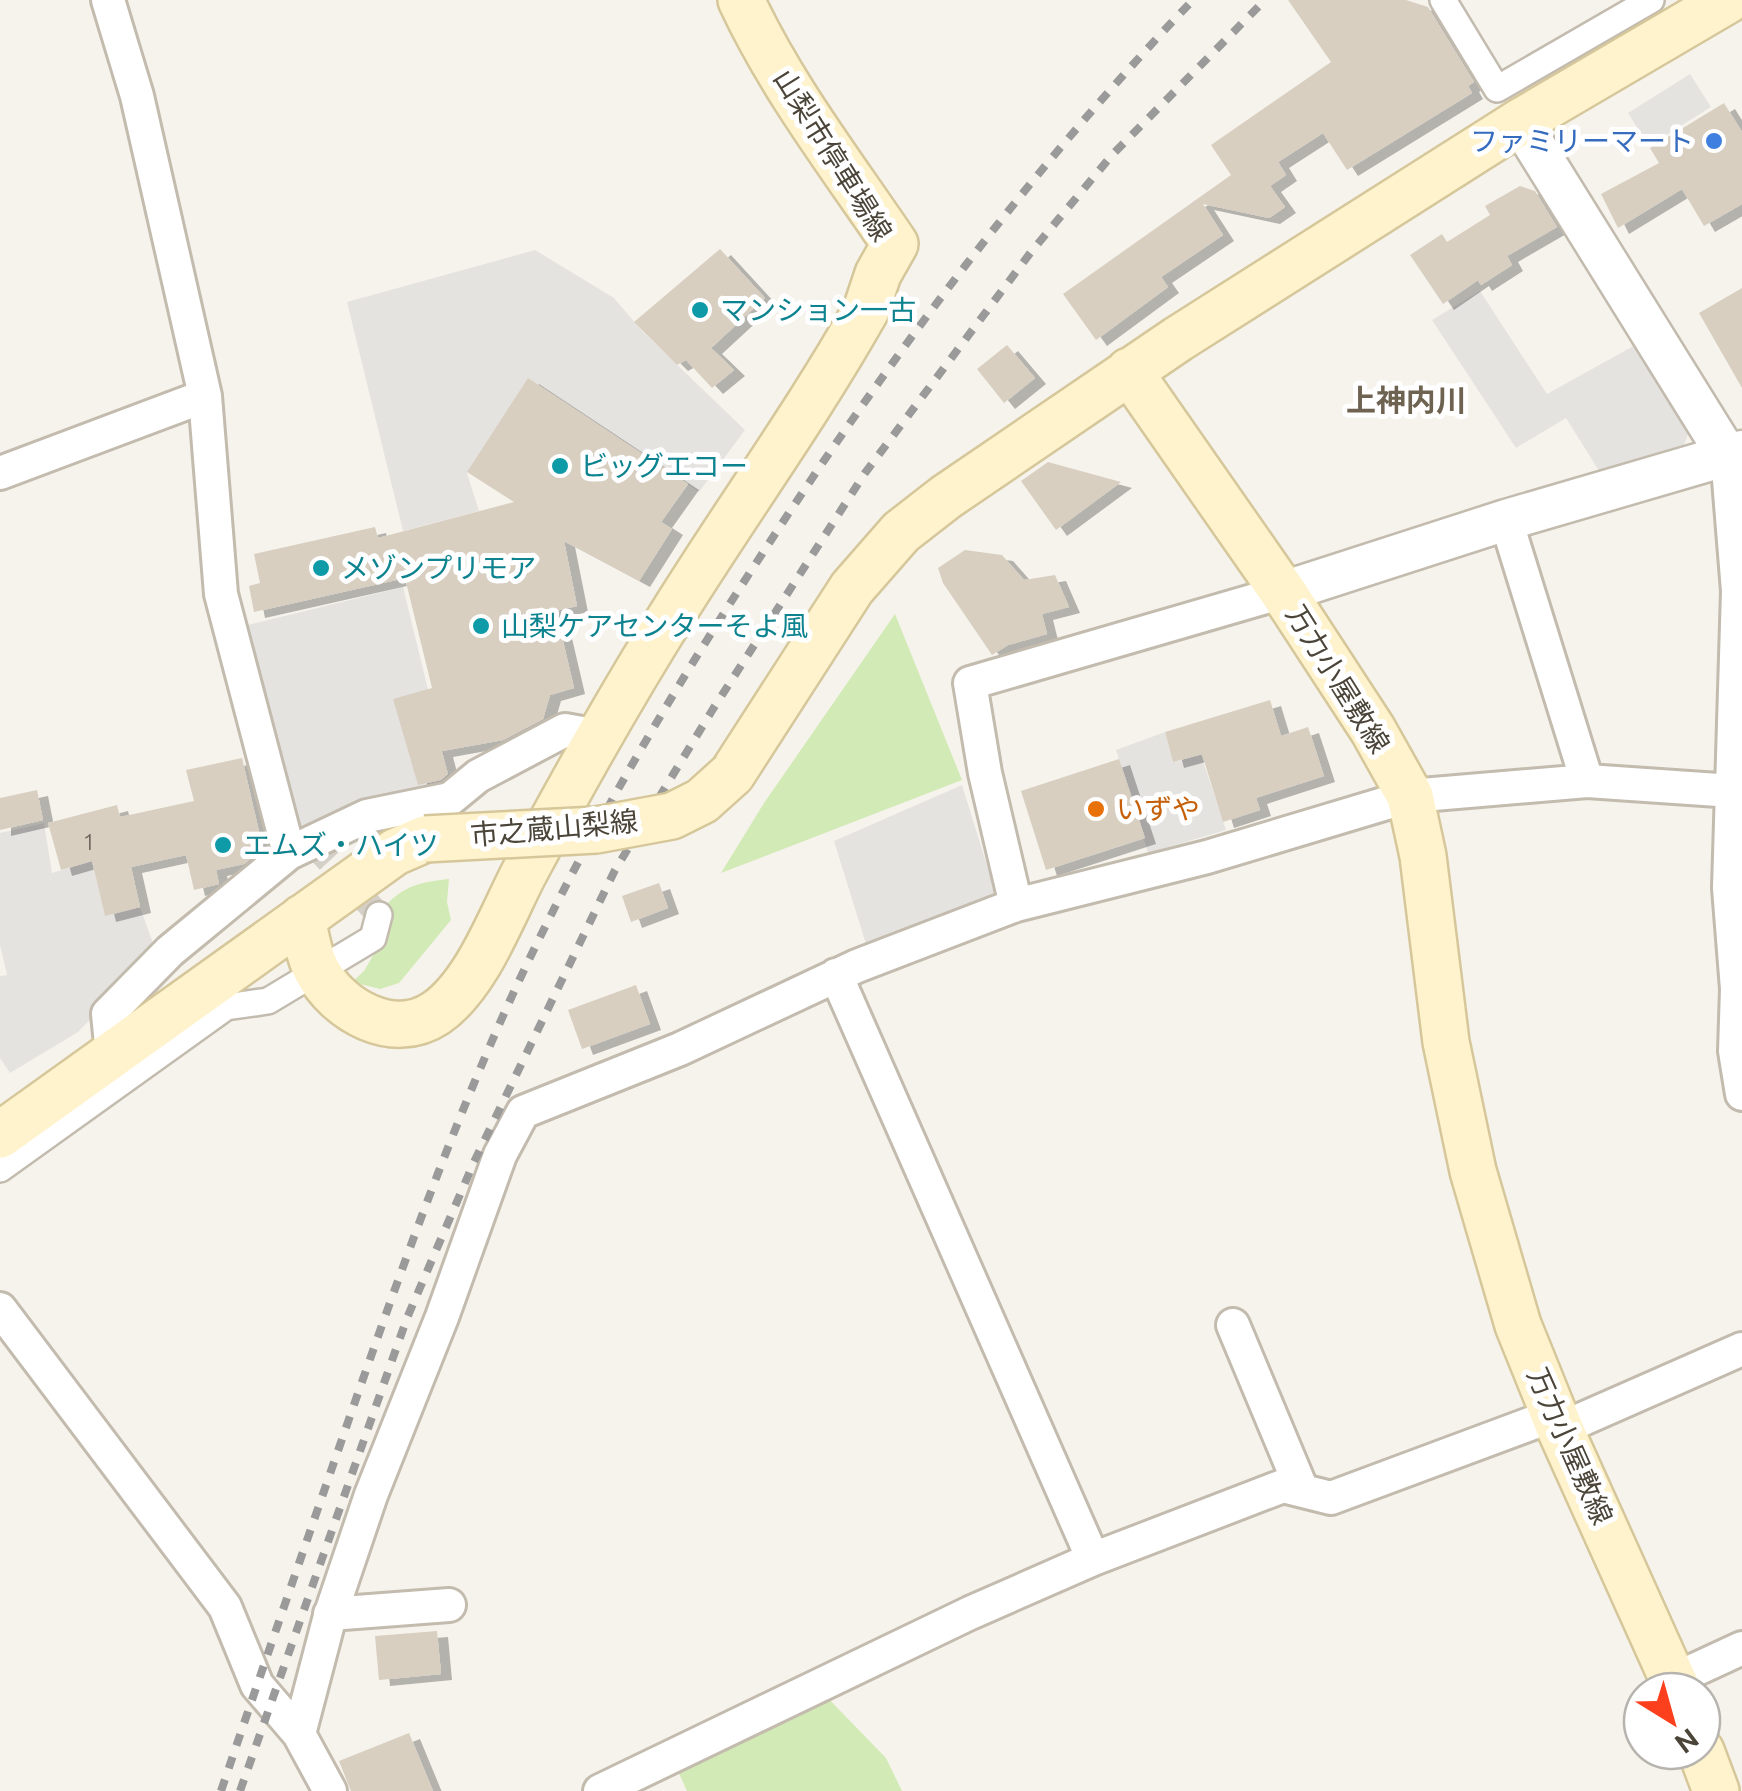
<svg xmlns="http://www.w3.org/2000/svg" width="1742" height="1791" viewBox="0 0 1742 1791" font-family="Ubuntu,'Noto Sans JP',sans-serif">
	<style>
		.green { fill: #d2eab5 }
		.parking { fill: #e5e3e0 }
		.building { fill: #d8cfc1; filter: url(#shadow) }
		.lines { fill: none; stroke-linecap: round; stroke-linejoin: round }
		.pedestrian-tunnel { stroke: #d4d0c8; stroke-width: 25; stroke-dasharray: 25 12; stroke-linecap: butt }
		.pedestrian-casing { stroke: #c2bbae; stroke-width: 30 }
		.minor-casing { stroke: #c2bbae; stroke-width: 38 }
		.tertiary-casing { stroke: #c2bbae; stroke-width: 45 }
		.secondary-casing { stroke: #d6c79b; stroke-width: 50 }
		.pedestrian { stroke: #fff; stroke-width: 25 }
		.minor { stroke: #fff; stroke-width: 32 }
		.tertiary { stroke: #fff; stroke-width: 40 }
		.secondary { stroke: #fff3cd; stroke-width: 45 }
		.rail { stroke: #9a9a9a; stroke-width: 8; stroke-dasharray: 12 12; stroke-linecap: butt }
		.secondary-bridge-casing { stroke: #d6c79b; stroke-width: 50; stroke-linecap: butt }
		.secondary-bridge { stroke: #fff3cd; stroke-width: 45 }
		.shop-dot { fill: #3f7fe0; stroke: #fff; stroke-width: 4 }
		.culture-dot { fill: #0f9aa8; stroke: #fff; stroke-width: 4 }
		.food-dot { fill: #e8710a; stroke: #fff; stroke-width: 4 }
		.labels { text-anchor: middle; stroke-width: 10; stroke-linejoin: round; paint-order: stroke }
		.number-label { font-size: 22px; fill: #6e675b }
		.shop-label { font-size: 28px; fill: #366cbe; stroke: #fff; text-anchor: end }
		.street-label { font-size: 28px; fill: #4b4439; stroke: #fff }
		.culture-label { font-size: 28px; fill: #0d838f; stroke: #fff; text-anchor: start }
		.food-label { font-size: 28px; fill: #c56008; stroke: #fff; text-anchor: start }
		.neighbourhood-label { font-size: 30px; font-weight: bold; fill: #6e6250; stroke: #fff }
	</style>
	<defs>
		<filter id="shadow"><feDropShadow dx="11" dy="6" stdDeviation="0" flood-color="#0004"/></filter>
	</defs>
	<rect width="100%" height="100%" fill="#f6f3ec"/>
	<!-- green -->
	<path class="green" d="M895 614 962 780 721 873 764 803Z
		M449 879 447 902 451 920 399 983 380 989 352 982 364 971 391 925 386 905C405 885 422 882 449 879Z
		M818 1688 886 1758 902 1791H687L671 1756Z"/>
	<!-- parking -->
	<path class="parking" d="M1690 74 1711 107 1649 146 1628 113Z
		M535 250 614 298 643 332 745 430 699 492 528 379 467 473 479 511 403 531 347 302Z
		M1480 291 1547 394 1637 344 1691 426 1680 456 1603 477 1566 418 1516 448 1432 320Z
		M403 587 451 784 300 839 248 625Z
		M1165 732 1173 762 1201 755 1226 830 1148 853 1116 750Z
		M962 785 998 901 870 957 834 841Z
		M44 823 52 873 92 861 105 915 140 907 154 946 132 976 78 1032 10 1073 0 1058V976L7 975 0 945V833Z"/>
	<!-- building -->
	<path class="building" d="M1288 0H1406L1428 7 1474 82 1468 86 1472 93 1347 170 1323 133 1278 162 1286 175 1270 186 1285 207 1269 218 1203 204 1223 235 1161 277 1168 287 1096 340 1063 294 1231 175 1211 145 1331 62Z
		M1724 103 1742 132V204L1704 226 1682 189 1618 228 1601 194 1659 163 1650 148Z
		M1520 186 1535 191 1557 227 1507 256 1512 265 1481 285 1478 280 1443 304 1410 255 1442 234 1447 242 1490 215 1485 206Z
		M720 249 765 298 711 348 734 370 712 388 686 360 677 365 634 322Z
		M1742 288V388L1699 313Z
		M1007 345 1035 378 1004 403 977 369Z
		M528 378 688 484 661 522 672 529 639 581 564 541 577 606 556 611 574 688 550 695 543 719 503 740 442 751 448 774 441 780 418 785 393 699 432 688 405 578 254 612 249 586 260 583 254 554 375 527 378 538 514 502 467 472Z
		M1048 462 1121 482 1056 530 1021 481Z
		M965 550 1002 555 1024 580 1055 575 1069 607 1042 614 1047 634 1008 645 992 655 943 583 938 568Z
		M1270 700 1281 736 1308 727 1324 776 1256 798 1260 810 1223 822 1202 754 1173 762 1165 732Z
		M242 758 263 849 244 864 216 870 219 884 194 890 186 855 131 867 140 907 105 916 92 861 61 870 48 823 117 805 120 817 194 801 186 770Z
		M1119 759 1145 838 1046 870 1021 791Z
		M37 790 43 820 0 830V798Z
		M659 883 668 908 631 922 622 896Z
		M636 985 650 1024 582 1049 568 1010Z
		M437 1631 441 1674 379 1680 375 1636Z
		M409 1733 433 1791H351L339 1761Z"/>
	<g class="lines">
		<!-- pedestrian-tunnel -->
		<path class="pedestrian-tunnel" d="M312 843 379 915"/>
		<!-- pedestrian casing -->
		<g class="pedestrian-casing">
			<path id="pedestrian" d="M1443 0 1497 89 1651 0
				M0 1169 226 1007 268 1001 373 938 379 915"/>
		</g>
		<!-- minor casing -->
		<g class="minor-casing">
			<path id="minor" d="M108 0 137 96 205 396 221 594 289 853
				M1727 455 1738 591 1729 888 1737 989 1735 1051 1742 1094
				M0 473 205 396
				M1506 520 1587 781
				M1016 905 985 773 970 683 1283 592
				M836 975 1093 1559
				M112 1054 108 1014 170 951 289 853 367 816 450 799 478 776 565 730 598 736
				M0 1309 225 1607 257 1685 299 1734 330 1791
				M1233 1325 1302 1490
				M1560 1429 1742 1349
				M330 1614 449 1605
				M1673 1680 1742 1648
				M299 1734 330 1616 371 1495 442 1317 500 1155 523 1112 680 1049 857 966 1016 905 1207 857 1410 796 1587 781 1733 791
				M600 1791 970 1613 1093 1559 1283 1486 1331 1498 1554 1415"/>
		</g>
		<!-- tertiary casing -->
		<g class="tertiary-casing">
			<path id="tertiary" d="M1520 122 1727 455
				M1283 592 1506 520 1742 451"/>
		</g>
		<!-- secondary casing -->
		<g class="secondary-casing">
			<path id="secondary" d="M1129 371 1283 592 1373 730 1410 796 1423 856 1446 1042 1473 1171 1518 1325 1560 1429 1678 1691
				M732 774 852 588 901 532 946 497 1178 339 1520 122 1728 0
				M302 918C306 936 308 953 316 969 337 1010 393 1042 436 1013 477 985 502 915 524 873 572 783 621 696 675 610 738 509 808 413 866 310L878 274 895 244C841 164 782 88 741 0
				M0 1135 395 852 425 839
				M1701 1751 1716 1791"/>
		</g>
		<!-- pedestrian -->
		<use href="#pedestrian" class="pedestrian"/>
		<!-- minor -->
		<use href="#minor" class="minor"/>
		<!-- tertiary -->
		<use href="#tertiary" class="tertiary"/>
		<!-- secondary -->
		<use href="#secondary" class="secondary"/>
		<!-- rail -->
		<path class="rail" d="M221 1791C263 1667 306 1543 349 1419 400 1273 452 1126 517 985 587 835 671 693 762 554 889 358 1031 169 1193 0
			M240 1791 407 1318 474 1162 615 870 713 709 865 473 1031 252 1112 155 1265 0"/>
		<!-- secondary-bridge casing -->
		<g class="secondary-bridge-casing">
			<path id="secondary-bridge" d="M425 839 596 830 672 816 702 801 732 774"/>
		</g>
		<!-- secondary-bridge -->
		<use href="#secondary-bridge" class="secondary-bridge"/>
	</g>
	<!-- markers -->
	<circle class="shop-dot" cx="1714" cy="141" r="10"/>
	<g class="culture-dot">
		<circle cx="700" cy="310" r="10"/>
		<circle cx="560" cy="466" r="10"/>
		<circle cx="321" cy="568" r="10"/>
		<circle cx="481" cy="626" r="10"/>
		<circle cx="223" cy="845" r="10"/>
	</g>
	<circle class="food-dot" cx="1096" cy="809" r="10"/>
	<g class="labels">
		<!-- number labels -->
		<g class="number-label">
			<text x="89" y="850">1</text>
		</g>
		<!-- shop labels -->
		<g class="shop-label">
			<text x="1694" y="151">ファミリーマート</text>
		</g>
		<!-- street labels -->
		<g class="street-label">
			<text transform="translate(833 155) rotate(58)" y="10">山梨市停車場線</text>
			<text transform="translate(1338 679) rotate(58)" y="10">万力小屋敷線</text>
			<text transform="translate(554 828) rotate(-5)" y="10">市之蔵山梨線</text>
			<text transform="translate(1570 1446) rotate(66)" y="10">万力小屋敷線</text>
		</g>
		<!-- culture labels -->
		<g class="culture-label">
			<text x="720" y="320">マンション一古</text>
			<text x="580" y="476">ビッグエコー</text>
			<text x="341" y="578">メゾンプリモア</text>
			<text x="501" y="636">山梨ケアセンターそよ風</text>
			<text x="243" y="855">エムズ・ハイツ</text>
		</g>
		<!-- food labels -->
		<g class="food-label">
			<text x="1116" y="819">いずや</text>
		</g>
		<!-- neighbourhood labels -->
		<g class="neighbourhood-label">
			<text x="1406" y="411">上神内川</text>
		</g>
	</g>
	<!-- north arrow -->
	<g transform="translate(1672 1721) rotate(143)"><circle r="48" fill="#ffffff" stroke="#b7b4b0" stroke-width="2.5"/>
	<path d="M0-8L18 38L0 25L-18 38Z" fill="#fc3f1d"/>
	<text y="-15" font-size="28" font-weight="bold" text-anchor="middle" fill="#4b4439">N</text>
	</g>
</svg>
